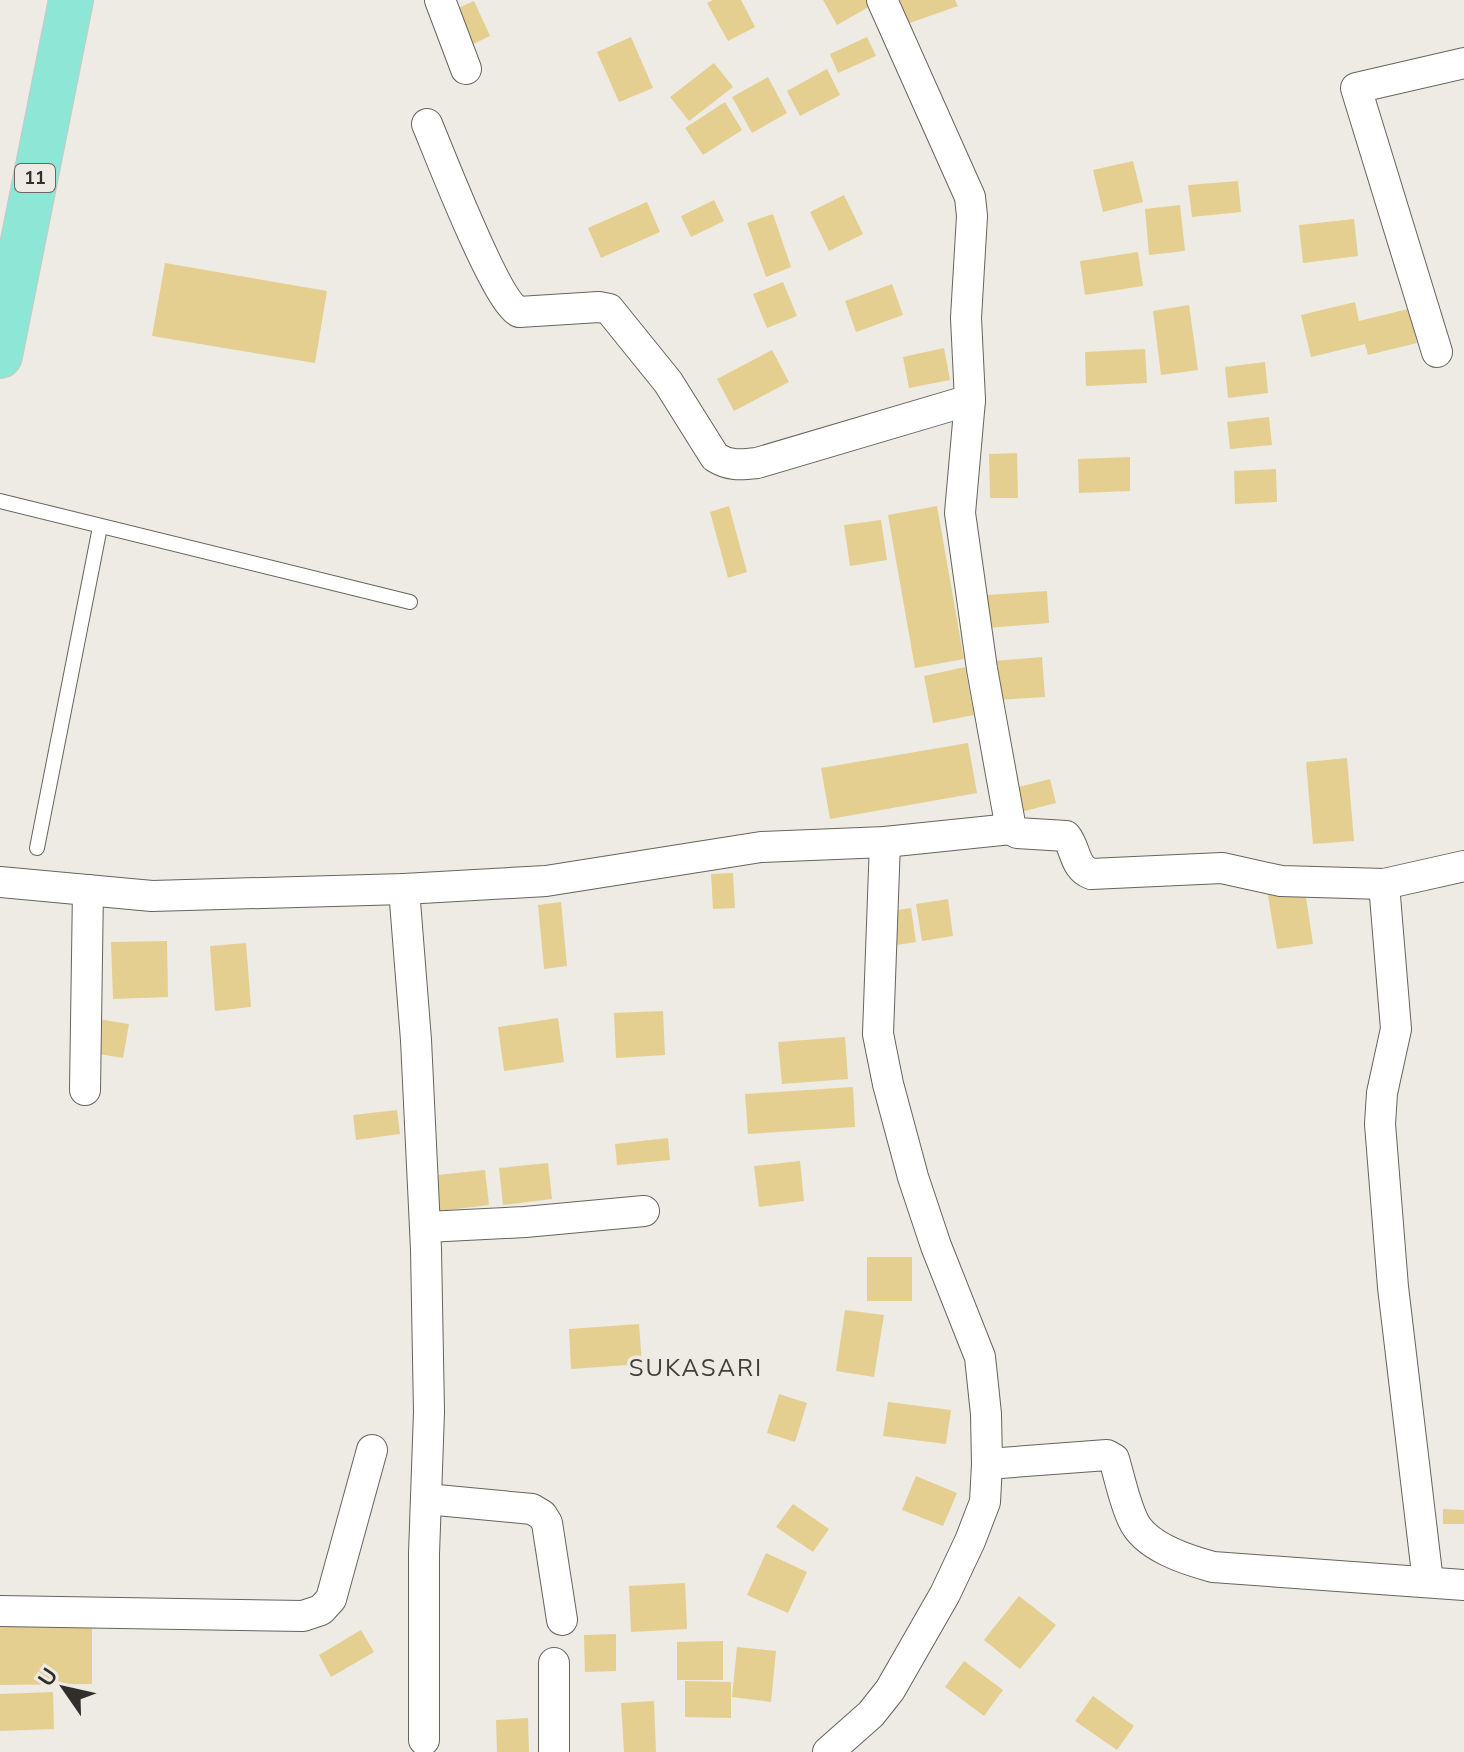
<svg xmlns="http://www.w3.org/2000/svg" width="1464" height="1752" viewBox="0 0 1464 1752" font-family="'Nunito Sans',sans-serif">
	<rect width="100%" height="100%" fill="#edebe3"/>
	<g fill="#e5cf90">
		<path d="M713 0H741L755 27 728 41 707 3Z"/>
		<path d="M823 0H870L872 5 837 25Z"/>
		<path d="M895 0H955L958 6 904 25Z"/>
		<path d="M474 1 490 36 465 48 449 12Z"/>
		<path d="M631 37 653 88 619 102 597 52Z"/>
		<path d="M867 37 876 56 838 73 830 54Z"/>
		<path d="M714 63 733 87 689 121 670 97Z"/>
		<path d="M827 69 840 95 800 116 787 91Z"/>
		<path d="M768 77 787 113 752 133 732 97Z"/>
		<path d="M725 102 742 130 703 155 685 128Z"/>
		<path d="M1133 161 1143 202 1103 212 1093 170Z"/>
		<path d="M1238 181 1241 212 1192 217 1188 185Z"/>
		<path d="M844 195 863 234 829 251 810 212Z"/>
		<path d="M714 200 724 221 691 237 681 216Z"/>
		<path d="M647 202 660 232 601 258 588 228Z"/>
		<path d="M1180 205 1185 251 1149 255 1145 209Z"/>
		<path d="M773 214 791 267 766 277 747 223Z"/>
		<path d="M1354 219 1358 256 1303 263 1299 225Z"/>
		<path d="M1138 252 1143 286 1085 295 1080 261Z"/>
		<path d="M165 263 327 291 315 363 152 336Z"/>
		<path d="M783 282 797 316 767 328 753 294Z"/>
		<path d="M892 284 903 315 856 332 845 301Z"/>
		<path d="M1355 302 1359 321 1408 309 1417 343 1368 355 1365 344 1311 357 1301 315Z"/>
		<path d="M1189 305 1198 370 1161 375 1153 311Z"/>
		<path d="M944 348 950 380 909 388 903 357Z"/>
		<path d="M1145 349 1147 383 1086 386 1085 352Z"/>
		<path d="M772 350 789 382 734 411 717 379Z"/>
		<path d="M1265 362 1268 393 1228 398 1225 367Z"/>
		<path d="M1269 417 1272 445 1230 449 1227 422Z"/>
		<path d="M1017 453 1018 498H990L989 454Z"/>
		<path d="M1130 457V491L1079 493 1078 459Z"/>
		<path d="M1276 469 1277 502 1235 504 1234 471Z"/>
		<path d="M729 506 747 572 728 578 710 512Z"/>
		<path d="M937 506 964 659 915 668 888 515Z"/>
		<path d="M881 520 887 560 850 566 844 525Z"/>
		<path d="M1047 591 1049 623 988 628 986 595Z"/>
		<path d="M1042 657 1045 697 997 700 994 661Z"/>
		<path d="M965 667 974 715 933 723 924 676Z"/>
		<path d="M968 743 977 793 830 819 821 768Z"/>
		<path d="M1347 758 1354 841 1313 844 1306 762Z"/>
		<path d="M1050 779 1056 803 1017 813 1011 789Z"/>
		<path d="M733 873 735 908 713 909 711 874Z"/>
		<path d="M1304 884 1313 944 1277 949 1267 890Z"/>
		<path d="M948 899 953 936 922 941 916 904Z"/>
		<path d="M561 902 567 966 544 969 538 905Z"/>
		<path d="M911 908 916 942 889 946 884 912Z"/>
		<path d="M167 941 168 997 113 999 111 942Z"/>
		<path d="M246 943 251 1007 215 1011 210 946Z"/>
		<path d="M663 1011 665 1055 616 1058 614 1013Z"/>
		<path d="M558 1018 564 1062 504 1071 498 1027Z"/>
		<path d="M98 1019 129 1024 123 1058 93 1053Z"/>
		<path d="M845 1037 848 1079 782 1084 778 1042Z"/>
		<path d="M853 1087 855 1127 748 1134 745 1094Z"/>
		<path d="M397 1110 400 1134 356 1140 353 1115Z"/>
		<path d="M668 1138 670 1160 617 1165 615 1144Z"/>
		<path d="M800 1161 804 1201 759 1207 754 1166Z"/>
		<path d="M548 1163 552 1199 503 1205 499 1168Z"/>
		<path d="M485 1170 489 1205 432 1212 428 1176Z"/>
		<rect x="867" y="1257" width="45" height="44"/>
		<path d="M845 1310 884 1315 874 1377 836 1371Z"/>
		<path d="M639 1324 642 1364 571 1369 569 1329Z"/>
		<path d="M779 1394 807 1403 795 1442 767 1433Z"/>
		<path d="M888 1402 951 1410 946 1444 883 1436Z"/>
		<path d="M916 1476 957 1493 943 1526 902 1510Z"/>
		<path d="M793 1504 829 1529 813 1552 776 1527Z"/>
		<path d="M1443 1509 1464 1510V1524H1443Z"/>
		<path d="M766 1553 807 1572 788 1613 747 1595Z"/>
		<path d="M685 1583 687 1629 631 1632 629 1586Z"/>
		<path d="M1019 1596 1056 1625 1020 1669 984 1640Z"/>
		<path d="M92 1622V1684L0 1685V1623Z"/>
		<path d="M361 1630 374 1652 331 1677 319 1655Z"/>
		<path d="M616 1634V1671L585 1672 584 1635Z"/>
		<path d="M723 1641V1680H677V1642Z"/>
		<path d="M737 1647 776 1651 771 1702 732 1697Z"/>
		<path d="M964 1661 1003 1690 984 1716 945 1687Z"/>
		<path d="M685 1681 731 1682V1718L685 1717Z"/>
		<path d="M53 1692 54 1729 0 1731V1694Z"/>
		<path d="M1093 1696 1134 1726 1117 1750 1075 1721Z"/>
		<path d="M654 1701 656 1752H624L621 1703Z"/>
		<path d="M528 1718 529 1752H497L496 1720Z"/>
	</g>
	<g fill="none" stroke-linecap="round" stroke-linejoin="round">
		<g stroke="#66645d" stroke-width="16">
			<g id="service">
				<path d="M0 501 410 602"/>
				<path d="M37 848 100 527"/>
			</g>
		</g>
		<g stroke="#66645d" stroke-width="32">
			<g id="minor">
				<path d="M440 0 466 69"/>
				<path d="M882 0 970 197 972 216 966 318 970 400 960 513 982 669 1011 829"/>
				<path d="M427 124C440 155 496 301 519 312L599 307 609 309 668 382 715 457C729 466 740 465 757 463L970 400"/>
				<path d="M1437 352 1356 88 1464 63"/>
				<path d="M0 882 152 896 404 889 546 881 761 847 885 842 1011 829 1017 833 1066 836C1076 848 1074 868 1091 874L1222 868 1281 881 1384 884 1464 866"/>
				<path d="M1384 884 1396 1029 1382 1093 1380 1124 1393 1287 1428 1582"/>
				<path d="M404 889 416 1040 426 1249 429 1412 424 1554V1740"/>
				<path d="M85 1090 88 890"/>
				<path d="M426 1227 525 1222 644 1211"/>
				<path d="M987 1464 1107 1455 1114 1459C1120 1479 1124 1501 1133 1520 1145 1547 1187 1560 1213 1567L1464 1585"/>
				<path d="M426 1499 532 1509 542 1515 547 1523 562 1620"/>
				<path d="M0 1611 303 1616 321 1610 331 1599 372 1450"/>
				<path d="M554 1663V1752"/>
				<path d="M828 1752 871 1714 890 1690 945 1594 970 1541 985 1502 987 1464 986 1414 980 1357 936 1246 913 1177 888 1084 878 1034 885 842"/>
			</g>
		</g>
		<g stroke="#c9c9c8" stroke-width="46">
			<path id="trunk" d="M0 356 71 0"/>
		</g>
		<use href="#service" stroke="#fff" stroke-width="14"/>
		<use href="#minor" stroke="#fff" stroke-width="30"/>
		<use href="#trunk" stroke="#8ee6d6" stroke-width="44"/>
	</g>
	<g text-anchor="middle" stroke-width="7" stroke-linejoin="round" paint-order="stroke">
		<rect fill="#edebe3" stroke="#696763" stroke-width="2" x="15" y="164" width="40" height="28" rx="6"/>
		<g font-size="18" font-weight="bold" fill="#302f2c">
			<text x="35" y="184">11</text>
		</g>
		<g font-size="24" letter-spacing="2" fill="#413f38" stroke="#edebe3">
			<text x="696" y="1376">SUKASARI</text>
		</g>
	</g>
	<g transform="translate(64 1688) rotate(304)" stroke="#edebe3" stroke-width="6" paint-order="stroke">
	<path d="M0-6L14 30L0 20L-14 30Z" fill="#302f2c"/>
	<text y="-12" font-size="22" font-weight="bold" text-anchor="middle" fill="#302f2c">U</text>
	</g>
</svg>
